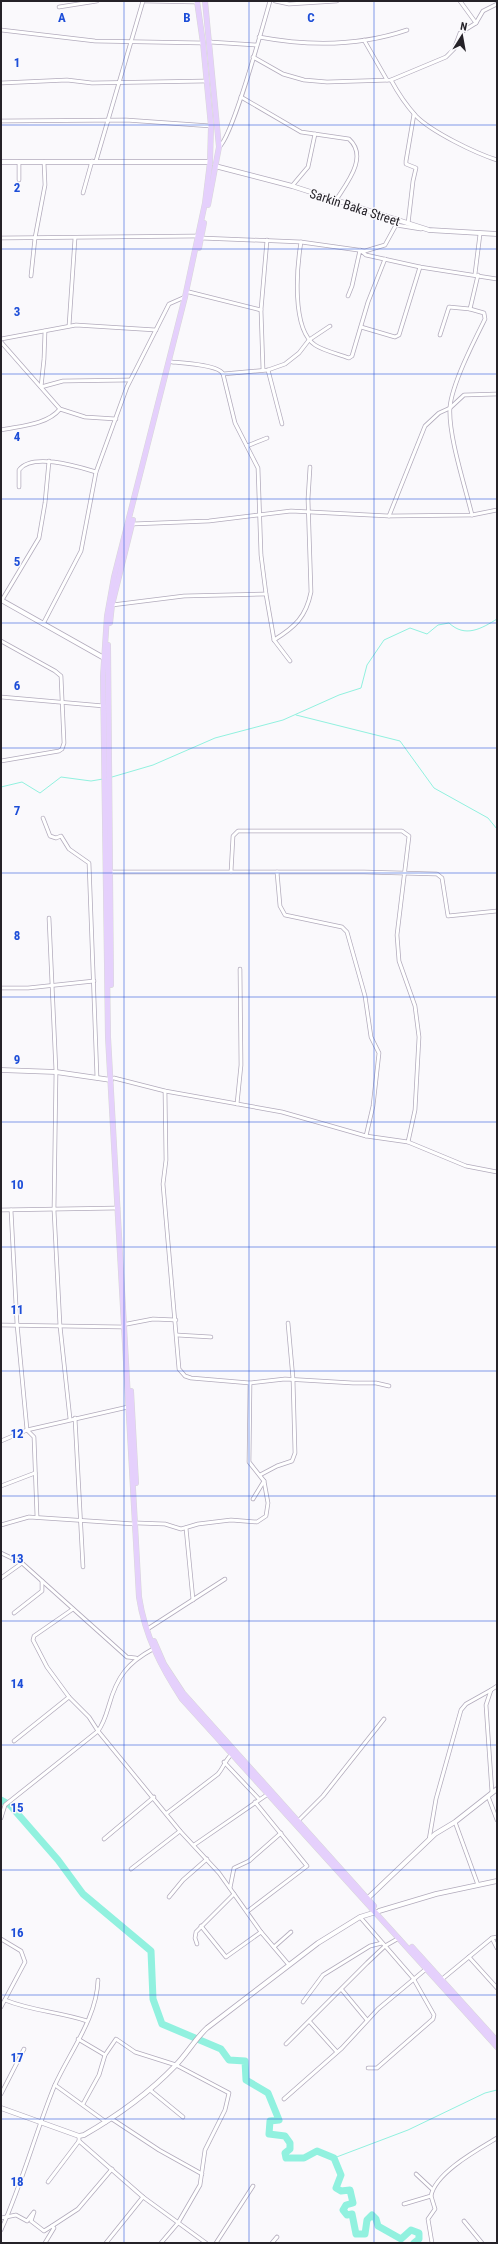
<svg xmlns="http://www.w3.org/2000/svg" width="498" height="2244" viewBox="0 0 498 2244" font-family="'Roboto Condensed',sans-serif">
	<rect width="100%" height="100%" fill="#faf9fc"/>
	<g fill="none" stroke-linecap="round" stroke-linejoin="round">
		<g stroke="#91f1df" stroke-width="1">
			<path d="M296 715 400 741 434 788 488 818 497 829"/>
			<path d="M112 777 153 765 215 738 283 720 339 695 361 688 367 665 384 640 410 628 427 634 438 625 449 623C465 638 481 629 497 619"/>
			<path d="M1 787 22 782 40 793 61 777 91 781 103 779"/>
			<path d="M334 2158 408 2130 485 2093 497 2090"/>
		</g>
		<path stroke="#91f1df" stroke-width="7" d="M1 1800 10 1805 58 1860 83 1894 151 1951 153 1999 162 2024 221 2049 229 2060 245 2061 246 2080 268 2093 279 2120 270 2121 269 2134 285 2136 290 2143V2149L285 2153 286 2158H304L317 2151 334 2158 341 2175 336 2188 341 2191 350 2190 353 2203 346 2205 343 2210 347 2215 352 2214 356 2234H365L367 2220 372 2215 376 2219 378 2226 401 2239 411 2230 419 2233V2239L414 2243"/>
		<g stroke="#b2abbc" stroke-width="4.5">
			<g id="minor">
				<path d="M145 1 197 2"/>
				<path d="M275 1 289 4 337 1"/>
				<path d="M460 1 476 23"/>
				<path d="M59 7 97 1"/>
				<path d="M1 30 95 41 203 43"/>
				<path d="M259 37C307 46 360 46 407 30"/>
				<path d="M364 40 387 80"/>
				<path d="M210 42 256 45"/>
				<path d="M253 57 283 74 304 80 327 82 391 80 446 57 454 49 460 33 476 23 483 11 497 4"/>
				<path d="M391 80C398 93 406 105 416 116 432 132 475 153 497 160"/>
				<path d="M1 83 67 80 92 83 206 81"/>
				<path d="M241 97 301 132 349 139C369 157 346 184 336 200"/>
				<path d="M1 121 126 120 211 126"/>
				<path d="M219 147C233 136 263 25 270 1"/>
				<path d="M96 161 143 1"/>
				<path d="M19 180V162"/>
				<path d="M292 186 308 167 315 134"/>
				<path d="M83 193 92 161"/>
				<path d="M408 224 413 181 416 168 406 164V161L414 114"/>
				<path d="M1 238 198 236"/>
				<path d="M201 238 301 242 365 251 385 245 396 225 421 229"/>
				<path d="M301 242C297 266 291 329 315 345 324 351 339 354 349 358L352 356 368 302 385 259"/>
				<path d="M475 274 480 234"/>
				<path d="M31 276 35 238 45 185 44 162"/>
				<path d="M189 292 261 310"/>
				<path d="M348 296 352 286 360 250 366 255 420 267 497 279"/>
				<path d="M470 309 478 275"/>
				<path d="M69 326 75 238"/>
				<path d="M361 327 395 337 399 335 420 267"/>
				<path d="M45 331 44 359 41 387 63 381 130 380"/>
				<path d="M440 335 449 307 470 309 484 313 485 319C474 341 452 384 450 407 448 435 465 486 472 515"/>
				<path d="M1 339 76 325 156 330"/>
				<path d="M1 342 60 409 85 417 116 419"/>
				<path d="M172 362C183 363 219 365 223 374L268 370 285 364 299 353 309 340 330 326"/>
				<path d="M263 370 261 310 267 240"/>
				<path d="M268 370 282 424"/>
				<path d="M223 374 235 423 258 468 261 555 266 594 274 640 290 661"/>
				<path d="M1 430C20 426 47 425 60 409"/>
				<path d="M247 446 267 438"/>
				<path d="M19 487V470C32 452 79 467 96 472"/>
				<path d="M389 516 425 426 439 413 450 408 464 395 497 394"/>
				<path d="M132 524 209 521 291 511 389 516 472 515 497 510"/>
				<path d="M2 600 39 538 45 503 49 461"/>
				<path d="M112 605 184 596 266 594"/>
				<path d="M43 624 81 551 96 472 127 387 169 304 185 297"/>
				<path d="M274 640C295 627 306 617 311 592L308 499 310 467"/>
				<path d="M1 641 55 671 61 676 64 743 62 749 59 751 1 761"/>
				<path d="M1 697 104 706"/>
				<path d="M43 818 50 836 56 838 61 836 69 849 89 863 97 1078"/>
				<path d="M110 872H364L437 874 442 878 448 916 497 911"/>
				<path d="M231 872 233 836 238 831H402L409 836 397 935 399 961 415 1006 419 1037 415 1110 408 1142"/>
				<path d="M277 872 280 906 285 915 342 927 347 932 365 996 371 1037 379 1053 373 1106 366 1136"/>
				<path d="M49 918 56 1072 54 1210 60 1326 70 1419"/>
				<path d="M1 988H28L94 981"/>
				<path d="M114 1078 165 1091 282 1112 366 1136 408 1142 466 1166 497 1172"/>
				<path d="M165 1091 166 1160 163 1184 179 1369 185 1376 191 1378 250 1383 285 1379 353 1383H376L389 1386"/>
				<path d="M237 1104 241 1065 240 969"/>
				<path d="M1 1210 118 1208"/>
				<path d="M11 1210 17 1324 27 1430 34 1437 37 1517"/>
				<path d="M127 1324 153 1319 176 1320"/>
				<path d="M1 1325 124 1327"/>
				<path d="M177 1335 211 1337"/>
				<path d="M75 1418 83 1567"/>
				<path d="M1 1441 27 1430 128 1407"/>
				<path d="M260 1475 277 1466 292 1461 295 1453 293 1379 288 1323"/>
				<path d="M1 1486 35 1473"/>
				<path d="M253 1499 264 1481"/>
				<path d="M138 1523 165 1524 181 1529 198 1524 231 1520 257 1522 266 1516 268 1503 264 1481 249 1462 250 1383"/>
				<path d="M1 1525 29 1517 135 1524"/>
				<path d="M186 1528 193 1600"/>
				<path d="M1 1553 22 1563 127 1657 136 1658"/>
				<path d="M1 1578 22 1563"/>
				<path d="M73 1609 34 1636 33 1640 47 1667 69 1697 89 1717 98 1731 180 1831 219 1873 261 1932 289 1965"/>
				<path d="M14 1613 42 1591V1581"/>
				<path d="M149 1628 225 1579"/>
				<path d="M14 1741 69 1697"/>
				<path d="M224 1762 259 1799"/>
				<path d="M492 1793 486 1705 491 1690 497 1686"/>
				<path d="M488 1796 497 1820"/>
				<path d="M167 1813 218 1774C224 1767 225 1760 232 1754"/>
				<path d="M1 1818 5 1805 98 1731C104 1723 106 1715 109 1705 117 1677 127 1663 153 1649"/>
				<path d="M298 1821 323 1796 384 1719"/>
				<path d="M455 1822 478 1885"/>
				<path d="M104 1839 154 1797"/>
				<path d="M429 1840 436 1799 461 1710 466 1704 491 1690"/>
				<path d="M194 1845 268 1794"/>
				<path d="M131 1869 180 1831"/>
				<path d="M230 1888 234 1868 249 1861 281 1833"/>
				<path d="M169 1897 183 1880 207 1859"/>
				<path d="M248 1911 307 1866 255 1802"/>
				<path d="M360 1917 413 1978 434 2015 433 2019 377 2068H368"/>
				<path d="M201 1926 226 1957 261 1932"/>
				<path d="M492 1938 497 1948"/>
				<path d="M1 1939 21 1951 25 1962 1 2007"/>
				<path d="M197 1944 195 1938 196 1932 234 1894"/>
				<path d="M274 1947 291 1932"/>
				<path d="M469 1957 497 1988"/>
				<path d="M441 1980 492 1938 497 1937"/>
				<path d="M342 1990 367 2020"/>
				<path d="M5 2000C32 2011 60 2012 87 2021"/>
				<path d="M303 2002 323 1975 370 1946 382 1943"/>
				<path d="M310 2022 337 2052"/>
				<path d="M78 2039 105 2055"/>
				<path d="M286 2044 367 1963 385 1946 399 1938"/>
				<path d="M55 2085 106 2122"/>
				<path d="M150 2090 183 2117"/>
				<path d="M1 2094 24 2049"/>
				<path d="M284 2099 342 2048 378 2009 426 1969"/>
				<path d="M83 2104 99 2075 105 2055 116 2039 135 2052 176 2065 229 2093 225 2110 205 2150 200 2185 178 2223 161 2243"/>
				<path d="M112 2119 159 2150 202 2174"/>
				<path d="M79 2136V2141L143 2197 206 2243"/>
				<path d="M416 2174 432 2189"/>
				<path d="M48 2182 79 2141"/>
				<path d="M431 2196 435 2209 428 2219 432 2243"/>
				<path d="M404 2204 431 2196C435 2173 477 2150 497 2138"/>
				<path d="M1 2218 16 2215 27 2221 34 2212 31 2221 44 2231 52 2226"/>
				<path d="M464 2221 482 2243"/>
				<path d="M1 2230C22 2184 35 2134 54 2087 69 2053 97 2018 98 1980"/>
				<path d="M45 2243 54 2228 52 2226 78 2209 112 2169"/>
				<path d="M106 2243 143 2197"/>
				<path d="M216 2243 253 2186"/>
				<path d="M272 2243 277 2237"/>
			</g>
		</g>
		<g stroke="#b2abbc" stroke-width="5.5">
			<g id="tertiary">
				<path d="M1 162H210"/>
				<path d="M215 166 292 186 429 230 497 234"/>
				<path d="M1 600 104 658"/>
				<path d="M1 1070 56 1072 111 1080"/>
				<path d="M368 1898 435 1834 455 1822 497 1789"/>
				<path d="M379 1911 436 1894 497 1881"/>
				<path d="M1 2108 79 2136 84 2135C117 2116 148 2094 175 2066 187 2054 195 2039 207 2028L318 1943 360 1917 376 1912"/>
			</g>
		</g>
		<g stroke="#d8d7d8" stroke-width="6">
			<g id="primary">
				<path d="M197 1 203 43 211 126 210 162 205 203 185 297 114 577 107 616 103 676 108 1037 139 1597C145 1636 161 1667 182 1699L497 2047"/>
				<path d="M205 1 219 147 208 205"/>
				<path d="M199 248 204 223"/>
				<path d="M110 623 112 605 133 520"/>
				<path d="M108 645 111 985"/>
				<path d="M131 1391 136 1483"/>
				<path d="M154 1641 164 1664 183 1693 374 1906"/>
				<path d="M412 1947 497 2041"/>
			</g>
		</g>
		<use href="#minor" stroke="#fff" stroke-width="3"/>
		<use href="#tertiary" stroke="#fff" stroke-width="4"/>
		<use href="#primary" stroke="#e5d0fc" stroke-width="5"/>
	</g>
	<path fill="none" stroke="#1d4ed8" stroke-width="1" stroke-opacity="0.55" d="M124 1V2243M249 1V2243M374 1V2243M1 125H497M1 249H497M1 374H497M1 499H497M1 623H497M1 748H497M1 873H497M1 997H497M1 1122H497M1 1247H497M1 1371H497M1 1496H497M1 1621H497M1 1745H497M1 1870H497M1 1995H497M1 2119H497"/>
	<g text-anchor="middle" stroke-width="3" stroke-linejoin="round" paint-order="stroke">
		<g font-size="13" fill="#252228" stroke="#faf9fc">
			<text transform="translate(355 207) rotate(18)" y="5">Sarkin Baka Street</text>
		</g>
	</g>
	<g font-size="13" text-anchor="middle" font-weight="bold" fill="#1d4ed8" stroke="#faf9fc" stroke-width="3" stroke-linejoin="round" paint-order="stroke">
		<text x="62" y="22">A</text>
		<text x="187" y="22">B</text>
		<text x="311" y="22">C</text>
		<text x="17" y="67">1</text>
		<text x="17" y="192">2</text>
		<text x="17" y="316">3</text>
		<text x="17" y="441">4</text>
		<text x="17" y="566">5</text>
		<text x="17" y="690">6</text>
		<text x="17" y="815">7</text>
		<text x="17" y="940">8</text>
		<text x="17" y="1064">9</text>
		<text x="17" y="1189">10</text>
		<text x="17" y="1314">11</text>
		<text x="17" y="1438">12</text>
		<text x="17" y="1563">13</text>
		<text x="17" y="1688">14</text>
		<text x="17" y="1812">15</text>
		<text x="17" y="1937">16</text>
		<text x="17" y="2062">17</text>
		<text x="17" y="2186">18</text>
	</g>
	<rect width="498" height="2244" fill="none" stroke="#252228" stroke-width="4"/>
	<g transform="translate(462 36) rotate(11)" stroke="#faf9fc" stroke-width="3" paint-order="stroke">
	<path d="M0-3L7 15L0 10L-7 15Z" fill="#252228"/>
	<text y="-6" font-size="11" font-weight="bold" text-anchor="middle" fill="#252228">N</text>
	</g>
</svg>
